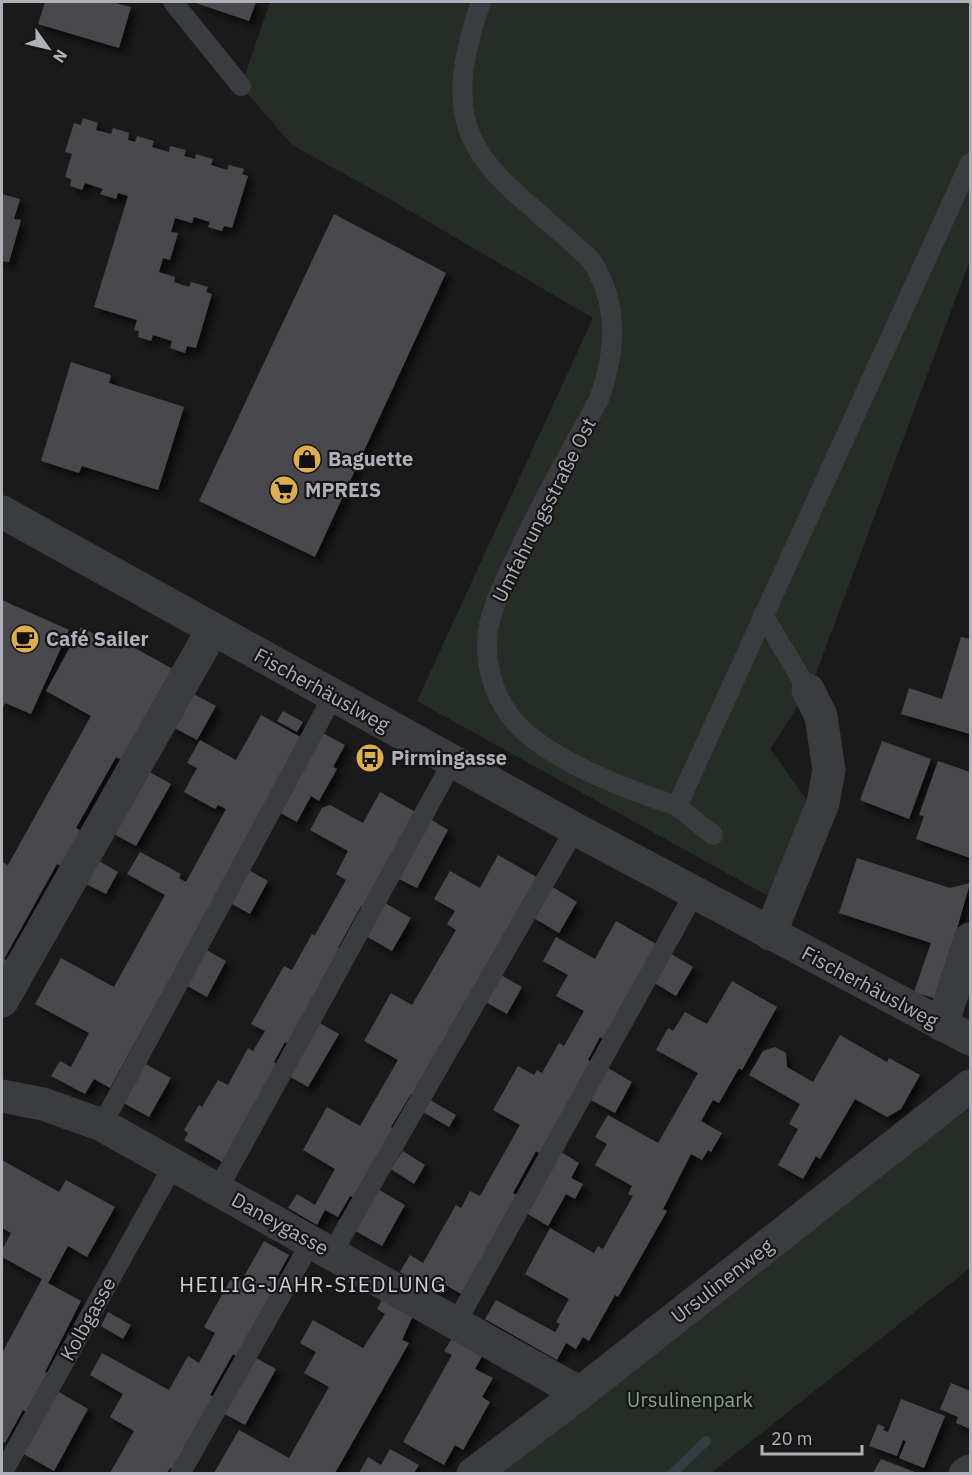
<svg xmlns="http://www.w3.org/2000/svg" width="972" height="1475" viewBox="0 0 972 1475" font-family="'IBM Plex Sans',sans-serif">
	<defs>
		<filter id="shadow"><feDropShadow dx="5.5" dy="5.5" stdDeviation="3" flood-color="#0009"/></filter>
	</defs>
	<rect width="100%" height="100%" fill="#1a1a1b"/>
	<g fill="#262d27">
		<path d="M270 2H970V260L812 684 770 749 809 803 770 897 417 701 593 318 386 197 292 145 241 86Z"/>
		<path d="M970 1108V1268L711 1473 473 1474Z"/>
	</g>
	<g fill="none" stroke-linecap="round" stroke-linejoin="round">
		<path stroke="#353c43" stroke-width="10" d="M672 1474 706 1441"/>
	</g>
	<g fill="#494a4d" filter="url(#shadow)">
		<path d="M45 2H111L131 7 119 48 38 24Z"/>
		<path d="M193 2H256L249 21Z"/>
		<path d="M83 118 98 123 96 130 111 134 113 128 129 133 128 140 135 142 137 136 154 141 152 147 169 152 170 146 186 150 184 156 195 159 196 154 213 159 211 165 227 170 229 165 244 169 242 174 248 176 232 228 224 226 222 231 208 227 210 222 194 217 192 223 175 218 171 232 178 233 170 260 163 258 159 272 175 277 174 282 189 287 191 282 208 287 206 292 212 294 196 348 187 346 185 353 170 348 172 341 153 335 151 341 138 337 139 331 134 330 137 320 94 307 128 196 118 193 116 199 100 194 103 189 85 183 82 190 70 186 71 179 65 177 72 154 65 152 74 123 81 125Z"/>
		<path d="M2 194 20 199 14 219 21 220 9 262 2 261Z"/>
		<path d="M334 214 446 273 315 557 199 501Z"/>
		<path d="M71 362 111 375 109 383 184 407 158 490 82 466 79 473 41 461Z"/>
		<path d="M2 600 69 630 31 714 5 703 2 711Z"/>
		<path d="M81 627 122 649 126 643 178 672 127 763 116 757 76 828 85 833 65 868 57 864 4 959 13 964 2 986V862L8 865 91 716 46 691Z"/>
		<path d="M961 637 970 639V734L901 714 909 688 942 699Z"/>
		<path d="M190 692 216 706 197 740 171 726Z"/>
		<path d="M283 711 303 722 297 732 277 721Z"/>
		<path d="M261 715 302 738 110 1088 94 1079 85 1094 51 1076 60 1061 71 1067 89 1033 35 1004 61 958 114 987 165 895 127 874 140 852 181 874 179 878 186 882 226 809 218 805 215 809 184 792 197 768 187 763 200 740 236 760Z"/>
		<path d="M319 731 345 745 333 767 337 769 319 801 311 796 297 822 275 810Z"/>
		<path d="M882 741 931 759 909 819 860 800Z"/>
		<path d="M938 761 970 772V858L916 839 924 816 919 815Z"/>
		<path d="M146 770 171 784 136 846 112 833Z"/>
		<path d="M380 792 419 814 366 909 361 906 338 948 344 951 291 1046 285 1042 274 1062 281 1066 226 1164 184 1140 188 1133 184 1130 199 1105 202 1107 218 1080 228 1085 248 1048 253 1051 265 1031 251 1024 284 966 292 970 312 934 315 935 346 880 336 874 348 851 310 830 322 808 330 805 363 823Z"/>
		<path d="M430 819 448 830 417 888 397 878Z"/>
		<path d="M498 855 540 879 415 1097 411 1094 391 1127 396 1130 356 1199 350 1196 338 1217 325 1210 317 1225 288 1208 297 1194 315 1205 335 1169 303 1150 327 1107 360 1126 398 1060 364 1041 391 993 412 1005 456 930 447 924 455 911 434 899 450 871 480 888Z"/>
		<path d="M857 858 950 888 970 883 937 999 914 992 931 943 839 913Z"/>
		<path d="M99 861 118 872 106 894 86 884Z"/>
		<path d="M245 868 268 881 250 914 227 901Z"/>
		<path d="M551 886 577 902 559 933 532 917Z"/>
		<path d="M385 903 411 918 392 951 366 936Z"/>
		<path d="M616 921 658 945 605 1040 600 1037 588 1060 594 1063 542 1155 536 1151 513 1193 518 1196 465 1296 442 1283 437 1293 400 1272 410 1255 423 1263 456 1205 461 1208 470 1191 480 1196 520 1125 493 1110 518 1066 534 1075 537 1070 542 1073 559 1043 564 1046 584 1011 556 996 568 975 543 961 556 937 595 959Z"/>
		<path d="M203 948 226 961 207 997 184 984Z"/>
		<path d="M668 952 693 967 676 996 651 981Z"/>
		<path d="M499 974 522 987 507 1014 484 1001Z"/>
		<path d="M732 981 777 1007 742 1070 739 1068 719 1103 713 1100 701 1121 722 1133 711 1152 708 1150 702 1160 691 1154 663 1209 667 1211 618 1297 615 1295 589 1341 583 1337 576 1349 566 1343 557 1360 485 1319 496 1300 555 1332 560 1324 556 1322 569 1299 525 1274 550 1228 594 1253 598 1246 603 1249 633 1196 628 1194 632 1186 595 1165 607 1144 595 1137 608 1115 658 1143 698 1073 656 1050 668 1028 673 1031 685 1012 707 1024Z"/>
		<path d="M318 1022 339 1034 308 1087 287 1075Z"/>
		<path d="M840 1035 887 1062 889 1058 920 1075 901 1109 887 1117 855 1099 820 1159 816 1156 803 1179 778 1165 798 1129 789 1124 800 1104 749 1075 763 1051 775 1047 786 1053 787 1067 813 1082Z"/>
		<path d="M140 1061 171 1078 149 1117 120 1101Z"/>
		<path d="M606 1067 632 1082 615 1113 589 1099Z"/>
		<path d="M430 1100 456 1115 449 1127 423 1112Z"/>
		<path d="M403 1151 425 1165 414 1184 391 1169Z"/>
		<path d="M561 1152 579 1163 571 1178 583 1184 575 1199 566 1194 548 1226 526 1213Z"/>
		<path d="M2 1160 59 1192 66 1180 115 1207 87 1257 68 1246 48 1283 81 1301 45 1372 54 1376 32 1415 23 1410 5 1443 2 1441V1353L42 1279 2 1257V1250L11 1233 2 1228Z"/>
		<path d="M376 1188 405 1205 382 1246 352 1229Z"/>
		<path d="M264 1241 289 1255 276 1279 280 1282 238 1357 233 1354 210 1395 215 1398 175 1470 170 1468 167 1473H110L134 1431 110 1417 123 1394 90 1375 102 1353 169 1390 188 1356 199 1363 215 1333 204 1327 233 1275 242 1280Z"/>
		<path d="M385 1294 415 1311 402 1340 409 1343 335 1473H214L239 1430 289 1458 329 1387 304 1373 316 1352 300 1343 313 1320 363 1348 385 1314 377 1309Z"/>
		<path d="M108 1312 131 1325 123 1339 101 1326Z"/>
		<path d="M455 1334 485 1351 475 1369 493 1378 482 1397 490 1402 463 1450 455 1445 444 1465 403 1442 452 1355 444 1351Z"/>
		<path d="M254 1357 276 1369 245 1425 223 1413Z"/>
		<path d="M951 1383 970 1391V1429L956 1423 958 1417 940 1409Z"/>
		<path d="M57 1391 88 1409 54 1471 22 1453Z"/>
		<path d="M901 1399 945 1416 924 1468 899 1458 906 1441 903 1440 897 1456 869 1446 878 1424 885 1427 883 1430 888 1432Z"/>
		<path d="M390 1449 419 1465 414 1473H359L368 1457 381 1465Z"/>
		<path d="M881 1459 917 1473H873Z"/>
	</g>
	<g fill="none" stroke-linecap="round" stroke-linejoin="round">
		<g stroke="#3b3c40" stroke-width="20">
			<path d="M173 2 241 86"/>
			<path d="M481 2C429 151 492 167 590 259 620 303 616 351 599 399 572 450 542 500 518 553 507 576 495 599 489 625 483 655 491 691 510 716 543 759 626 789 677 806L970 163"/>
			<path d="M763 615 808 690"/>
			<path d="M677 806 713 835"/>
			<path d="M102 1125 333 696"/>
			<path d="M218 1189 453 761"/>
			<path d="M332 1253 575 829"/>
			<path d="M456 1323 694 894"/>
			<path d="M2 1474 174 1164"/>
			<path d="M180 1474 311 1242"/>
		</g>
		<g stroke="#3b3c40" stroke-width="33">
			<path d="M770 934 823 803 829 770 821 716 808 690"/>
			<path d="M2 1001 213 629"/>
			<path d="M942 1025 970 939"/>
			<path d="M2 1096 43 1104 102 1125 580 1393"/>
			<path d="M473 1474 580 1393 970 1086"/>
			<path d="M965 1474 970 1471"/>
		</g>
		<path stroke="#3b3c40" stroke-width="33" d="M2 512 575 829 970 1039"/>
	</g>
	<defs>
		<g id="shop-disc" transform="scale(1.5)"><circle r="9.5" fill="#dcad51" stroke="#151516"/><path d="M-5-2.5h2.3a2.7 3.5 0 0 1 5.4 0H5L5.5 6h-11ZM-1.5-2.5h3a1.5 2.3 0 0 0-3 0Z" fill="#111"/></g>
		<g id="supermarket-disc" transform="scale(1.5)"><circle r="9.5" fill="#dcad51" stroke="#151516"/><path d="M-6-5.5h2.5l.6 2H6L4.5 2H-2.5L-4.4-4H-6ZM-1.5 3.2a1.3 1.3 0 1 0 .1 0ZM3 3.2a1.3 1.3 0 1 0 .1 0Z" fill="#111"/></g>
		<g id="cafe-disc" transform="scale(1.5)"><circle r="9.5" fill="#dcad51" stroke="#151516"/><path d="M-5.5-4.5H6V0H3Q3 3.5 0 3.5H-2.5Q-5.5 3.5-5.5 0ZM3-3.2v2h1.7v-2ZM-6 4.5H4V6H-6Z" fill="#111"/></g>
		<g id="bus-disc" transform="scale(1.5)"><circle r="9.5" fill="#dcad51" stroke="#151516"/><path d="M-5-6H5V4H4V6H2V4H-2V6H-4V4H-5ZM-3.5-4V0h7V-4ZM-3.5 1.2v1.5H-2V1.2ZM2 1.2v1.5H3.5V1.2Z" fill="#111"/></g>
	</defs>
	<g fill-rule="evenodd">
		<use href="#shop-disc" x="307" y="459"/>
		<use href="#supermarket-disc" x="284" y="490"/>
		<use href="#cafe-disc" x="25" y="639"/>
		<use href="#bus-disc" x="370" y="758"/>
	</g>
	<g text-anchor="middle" stroke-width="4.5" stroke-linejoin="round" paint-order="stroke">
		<g font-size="20" font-weight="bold" fill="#aeb1b9" stroke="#151516" text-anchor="start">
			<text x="328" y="466">Baguette</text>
			<text x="305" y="497">MPREIS</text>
			<text x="46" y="646">Café Sailer</text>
			<text x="391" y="765">Pirmingasse</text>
		</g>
		<g font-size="20" fill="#aeb1b9" stroke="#151516">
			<text transform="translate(544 510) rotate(-63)" y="7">Umfahrungsstraße Ost</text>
			<text transform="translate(322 690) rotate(29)" y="7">Fischerhäuslweg</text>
			<text transform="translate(870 987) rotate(28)" y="7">Fischerhäuslweg</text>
			<text transform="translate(280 1224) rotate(29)" y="7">Daneygasse</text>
			<text transform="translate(722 1281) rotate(-38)" y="7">Ursulinenweg</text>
			<text transform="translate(88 1319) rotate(-61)" y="7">Kolbgasse</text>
		</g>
		<g font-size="20" fill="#87a289" stroke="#151516">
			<text x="690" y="1407">Ursulinenpark</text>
		</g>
		<g font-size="21" letter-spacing="1.5" fill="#ced0d6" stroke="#151516">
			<text x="313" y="1292">HEILIG-JAHR-SIEDLUNG</text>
		</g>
	</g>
	<rect width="972" height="1475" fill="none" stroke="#aeb1b9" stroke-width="6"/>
	<g transform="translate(48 48) rotate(124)" stroke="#151516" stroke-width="4.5" paint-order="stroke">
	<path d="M0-4.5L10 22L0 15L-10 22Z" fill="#aeb1b9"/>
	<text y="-9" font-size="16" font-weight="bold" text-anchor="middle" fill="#aeb1b9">N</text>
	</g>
	<path d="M762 1445v9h100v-9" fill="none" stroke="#aeb1b9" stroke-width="3"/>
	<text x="771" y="1445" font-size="18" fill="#aeb1b9" stroke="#151516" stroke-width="4.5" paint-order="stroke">20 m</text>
</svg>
